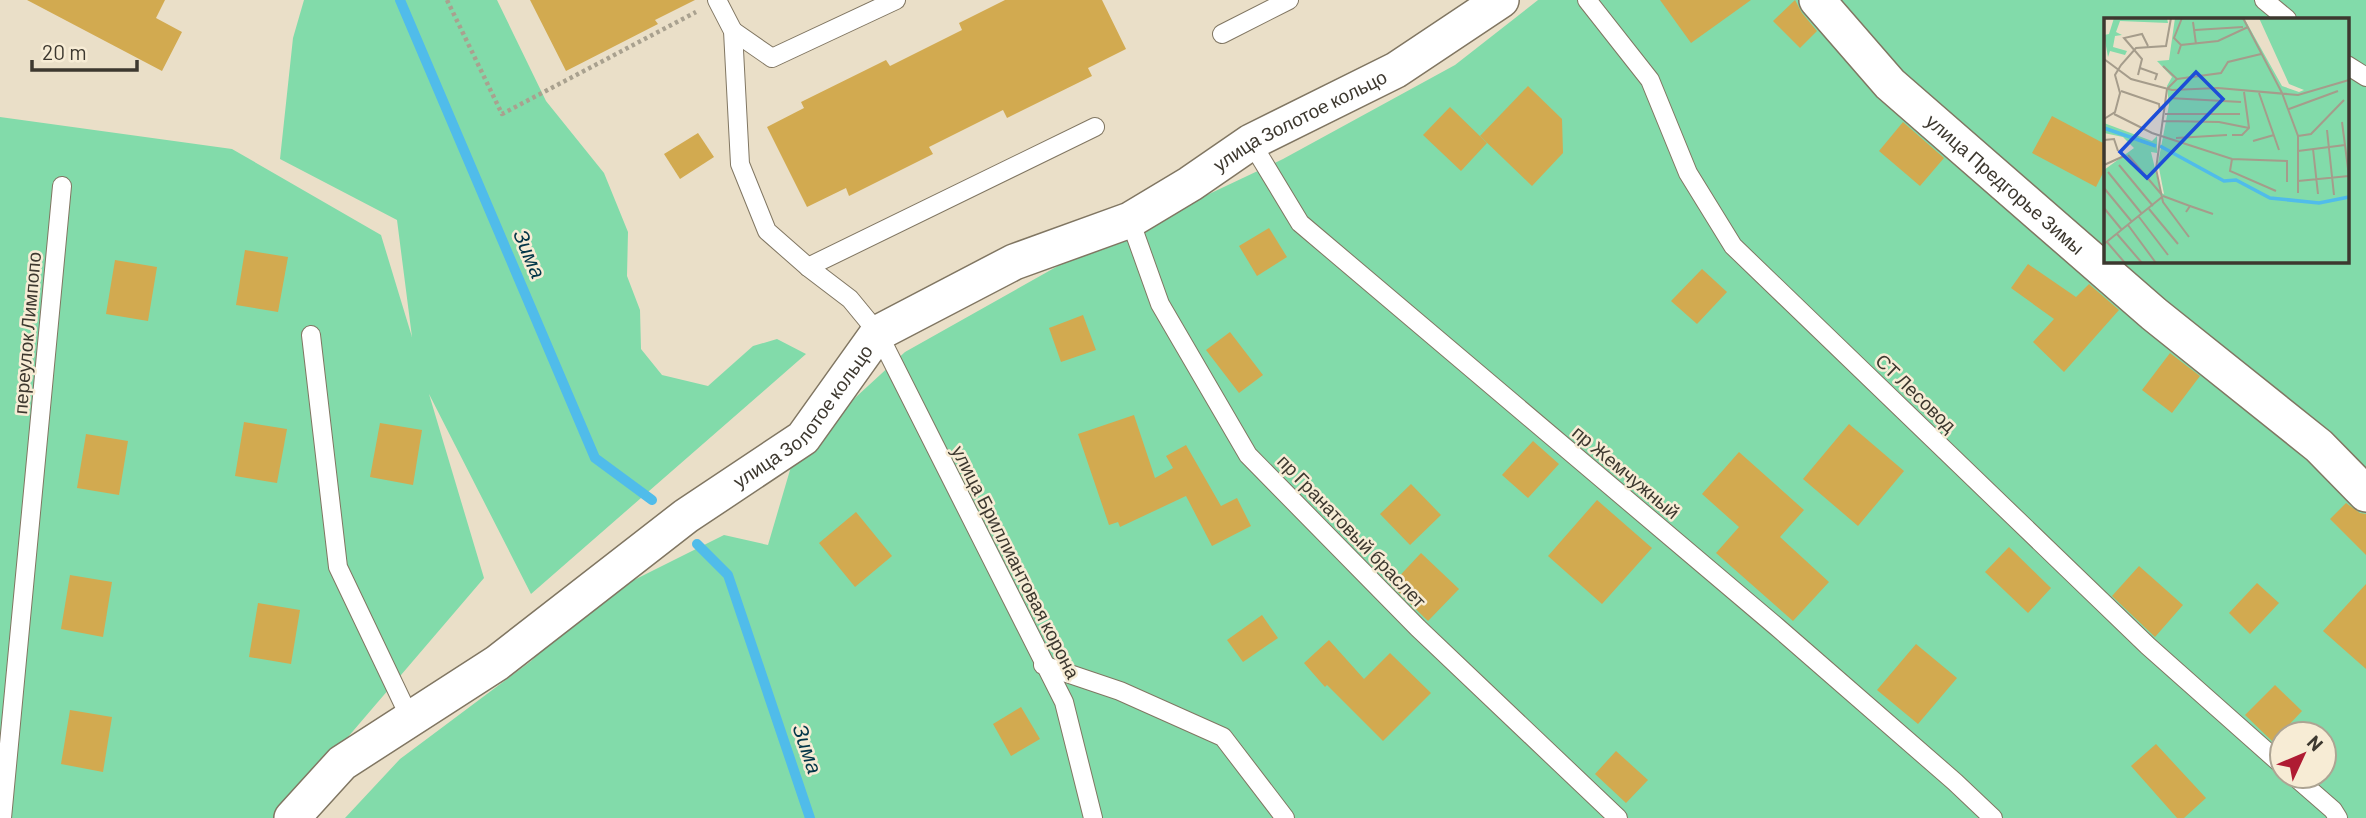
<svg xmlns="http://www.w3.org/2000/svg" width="2366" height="818" viewBox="0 0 2366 818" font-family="Barlow,sans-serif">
	<rect width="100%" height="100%" fill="#eadfc8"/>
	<g fill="#82dbaa" fill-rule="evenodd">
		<path d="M304 0H497L546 101 604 173 628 232 627 276 640 310 641 349 662 375 708 386 753 346 777 339 806 354 531 594 429 394 484 578 324 765 282 818H0V117L232 149 381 235 412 337 397 220 280 159 293 38Z"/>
		<path d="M1538 0H2366V818H345L400 759 531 661 590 602 724 535 768 545 795 453 905 352 1065 262 1283 159 1455 65ZM2105 19H2347V261H2105ZM2282 734H2324V776H2282Z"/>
	</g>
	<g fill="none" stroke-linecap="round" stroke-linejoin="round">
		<g stroke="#50bcea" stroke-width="10">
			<path d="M400 0 595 458 652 500"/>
			<path d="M697 544 728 575 810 818"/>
		</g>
	</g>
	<g fill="#d2aa50">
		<path d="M27 0H165L156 18 182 32 162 71Z"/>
		<path d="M530 0H695L655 20 658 24 566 71Z"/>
		<path d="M1005 0H1102L1126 49 1088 68 1092 76 1007 118 1003 110 929 147 933 154 849 196 846 188 807 207 767 127 804 108 801 102 886 60 890 66 962 30 959 23Z"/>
		<path d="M1660 0H1751L1691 43Z"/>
		<path d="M1795 0 1802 13 1817 31 1800 48 1773 21Z"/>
		<path d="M1528 86 1562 119 1563 153 1532 186 1480 136Z"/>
		<path d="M1450 107 1487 143 1461 171 1423 135Z"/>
		<path d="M2052 116 2105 144V169L2096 187 2032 153Z"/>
		<path d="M1903 122 1944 158 1920 186 1879 151Z"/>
		<path d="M698 133 714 157 680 179 664 154Z"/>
		<path d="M1269 228 1287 257 1257 276 1239 246Z"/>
		<path d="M245 250 288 257 278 312 236 305Z"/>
		<path d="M115 260 157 267 148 321 106 314Z"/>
		<path d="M2028 264 2076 297 2089 284 2119 310 2064 372 2033 342 2054 319 2011 288Z"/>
		<path d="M1702 269 1727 292 1697 324 1671 301Z"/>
		<path d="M1083 315 1096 350 1061 362 1049 328Z"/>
		<path d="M1230 332 1263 375 1239 393 1206 350Z"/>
		<path d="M2170 353 2200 376 2172 413 2142 390Z"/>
		<path d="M1134 415 1155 478 1173 468 1166 456 1186 445 1221 506 1237 498 1251 526 1212 546 1186 496 1120 527 1118 522 1109 525 1078 434Z"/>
		<path d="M244 422 287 429 277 483 235 476Z"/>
		<path d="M380 423 422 430 413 485 370 477Z"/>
		<path d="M1849 424 1904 471 1858 526 1803 479Z"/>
		<path d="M86 434 128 441 119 495 77 488Z"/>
		<path d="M1533 441 1559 464 1528 498 1502 475Z"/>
		<path d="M1739 452 1804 510 1780 537 1829 582 1793 621 1716 553 1739 527 1702 494Z"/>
		<path d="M1411 484 1441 515 1410 545 1380 514Z"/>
		<path d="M1597 500 1652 548 1602 604 1548 556Z"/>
		<path d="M2346 503 2360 513 2366 514V555L2330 519Z"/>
		<path d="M856 512 892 556 855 587 819 543Z"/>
		<path d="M2009 547 2051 588 2028 613 1985 572Z"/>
		<path d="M1421 553 1459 589 1428 621 1391 585Z"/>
		<path d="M2139 566 2183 605 2155 637 2112 596Z"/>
		<path d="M70 575 112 582 103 637 61 629Z"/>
		<path d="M2257 583 2279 603 2250 634 2229 613Z"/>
		<path d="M2366 584V669L2323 631Z"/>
		<path d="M258 603 300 610 291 664 249 657Z"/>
		<path d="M1262 615 1278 638 1243 662 1227 640Z"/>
		<path d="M1329 640 1364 679 1390 653 1431 693 1383 741 1327 685 1325 687 1304 663Z"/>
		<path d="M1916 644 1957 678 1918 724 1877 690Z"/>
		<path d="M2275 685 2302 711 2273 742 2245 715Z"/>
		<path d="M1021 707 1040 739 1011 756 993 724Z"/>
		<path d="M70 710 112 717 103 772 61 764Z"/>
		<path d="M2156 744 2206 798 2184 818H2177L2131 766Z"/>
		<path d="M1616 751 1648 780 1626 803 1595 774Z"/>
	</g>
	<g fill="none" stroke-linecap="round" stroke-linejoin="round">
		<g stroke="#807662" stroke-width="20">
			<g id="service">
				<path d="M717 0 733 31 740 164 767 231 808 267 850 299 878 333 1064 702 1093 818"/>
				<path d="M1587 0 1650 80 1688 173 1733 246 2148 646 2282 765"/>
				<path d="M2264 0 2287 19"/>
				<path d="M733 31 772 58 896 0"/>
				<path d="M1222 34 1289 0"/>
				<path d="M2347 65 2366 77"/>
				<path d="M1251 142 1300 223 1777 627 1955 782 1993 818"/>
				<path d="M1130 220 1160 304 1248 455 1418 628 1618 818"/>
				<path d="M808 267 1095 127"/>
				<path d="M311 335 338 567 410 718"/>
				<path d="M1043 665 1120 691 1223 737 1285 818"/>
				<path d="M2294 776 2333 810 2338 818"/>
				<path d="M2 818 62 186"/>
			</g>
		</g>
		<g stroke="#807662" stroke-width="38">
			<g id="minor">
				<path id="s1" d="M1817 0 1890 84 2154 314 2319 446 2366 494"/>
				<path id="s2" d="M292 818 342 763 497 663 686 516 803 438 878 333 1014 262 1130 220 1190 184 1251 142 1396 70 1501 0"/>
			</g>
		</g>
		<path stroke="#a9a18f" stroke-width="4.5" stroke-dasharray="3.5 3.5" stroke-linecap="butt" d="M447 0 502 114 696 12"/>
		<use href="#service" stroke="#fff" stroke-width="18"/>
		<use href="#minor" stroke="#fff" stroke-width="35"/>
	</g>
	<g text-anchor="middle" stroke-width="5" stroke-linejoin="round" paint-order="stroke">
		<g font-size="19" fill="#3d382f" stroke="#f7ecd5">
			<text dy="7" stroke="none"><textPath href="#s2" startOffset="1242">улица Золотое кольцо</textPath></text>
			<text dy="7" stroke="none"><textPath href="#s1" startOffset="264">улица Предгорье Зимы</textPath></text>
			<text transform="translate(27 333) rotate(-85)" y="7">переулок Лимпопо</text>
			<text transform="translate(1916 393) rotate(44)" y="7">СТ Лесовод</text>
			<text dy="7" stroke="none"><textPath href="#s2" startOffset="654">улица Золотое кольцо</textPath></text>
			<text transform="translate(1626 472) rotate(40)" y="7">пр Жемчужный</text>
			<text transform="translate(1352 531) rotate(46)" y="7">пр Гранатовый браслет</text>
			<text transform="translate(1016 562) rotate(63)" y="7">улица Бриллиантовая корона</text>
		</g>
		<g font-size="21" font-style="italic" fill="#033648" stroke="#f7ecd5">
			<text transform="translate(529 254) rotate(67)" y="7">Зима</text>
			<text transform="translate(807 749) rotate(71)" y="7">Зима</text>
		</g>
	</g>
	<g transform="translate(2104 18)">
		<rect width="245" height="245" fill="#eadfc8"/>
		<path d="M10 0H63L64 5 16 3 12 14 18 17 11 18 9 29 23 33 21 37 6 33 4 39 0 17 5 16ZM71 0H140L178 68 195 74 200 72 185 66 155 0H245V245H0V152L30 130 19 119 0 115V105L48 123 53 118V135L47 134 57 175 60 176 54 145 65 87 63 68 68 59 53 43 65 42Z" fill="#82dbaa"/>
		<path fill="none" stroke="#50bcea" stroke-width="3.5" d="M0 110 52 128M56 128 120 163 132 162 166 180 215 185 245 179"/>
		<path fill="none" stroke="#a59c8b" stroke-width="2" d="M139 0 178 75 194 118V175M89 4 92 26M91 12 139 9M77 27 70 20 78 0M74 36 77 27 114 23 144 9M0 41 27 61 68 72 114 70 194 77 245 62M59 48 73 61 63 71M36 50 53 56 51 62M34 57 38 41 20 20 38 16 44 28M73 61 117 55 124 44 157 36M63 71 52 151 59 184 85 219M17 73 55 86 56 94M155 75 175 132M65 80 137 84M185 91 234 73M10 96 48 115 128 141 183 143V164M61 96H136M0 101 11 94 16 75 11 57 17 47 32 30 62 28 67 0M59 103 115 104 145 110M238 104 245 158M223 112 230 177M128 117H138L145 110 140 74M194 118 207 116 240 82M72 120 123 117M0 122 10 121 14 133M149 123 170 117M209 131 214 176M194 133 241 127M24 137 58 177M128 141 126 153 172 173M0 147 20 138M15 147 49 188M4 154 38 196M194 163 245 158M0 170 28 204M59 178 86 188 82 194M86 188 109 196M0 190 18 212M45 191 74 226M35 199 64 237M24 207 52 245M13 216 38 245M3 224 21 245M0 226 58 179"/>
		<path fill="#1d4ed8" fill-opacity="0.15" stroke="#1d4ed8" stroke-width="3.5" d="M92 54 119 81 43 160 16 134Z"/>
		<rect width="245" height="245" fill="none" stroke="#3d382f" stroke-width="3.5"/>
	</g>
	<g transform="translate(2303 755) rotate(46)"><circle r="33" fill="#f7ecd5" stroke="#ada493" stroke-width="2"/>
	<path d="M0-5L12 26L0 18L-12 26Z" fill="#af1b33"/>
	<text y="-10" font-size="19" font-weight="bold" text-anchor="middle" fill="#3d382f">N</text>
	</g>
	<path d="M32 60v10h105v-10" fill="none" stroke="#3d382f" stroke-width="3.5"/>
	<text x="42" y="60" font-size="21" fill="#3d382f" stroke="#f7ecd5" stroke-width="5" paint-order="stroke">20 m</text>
</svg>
